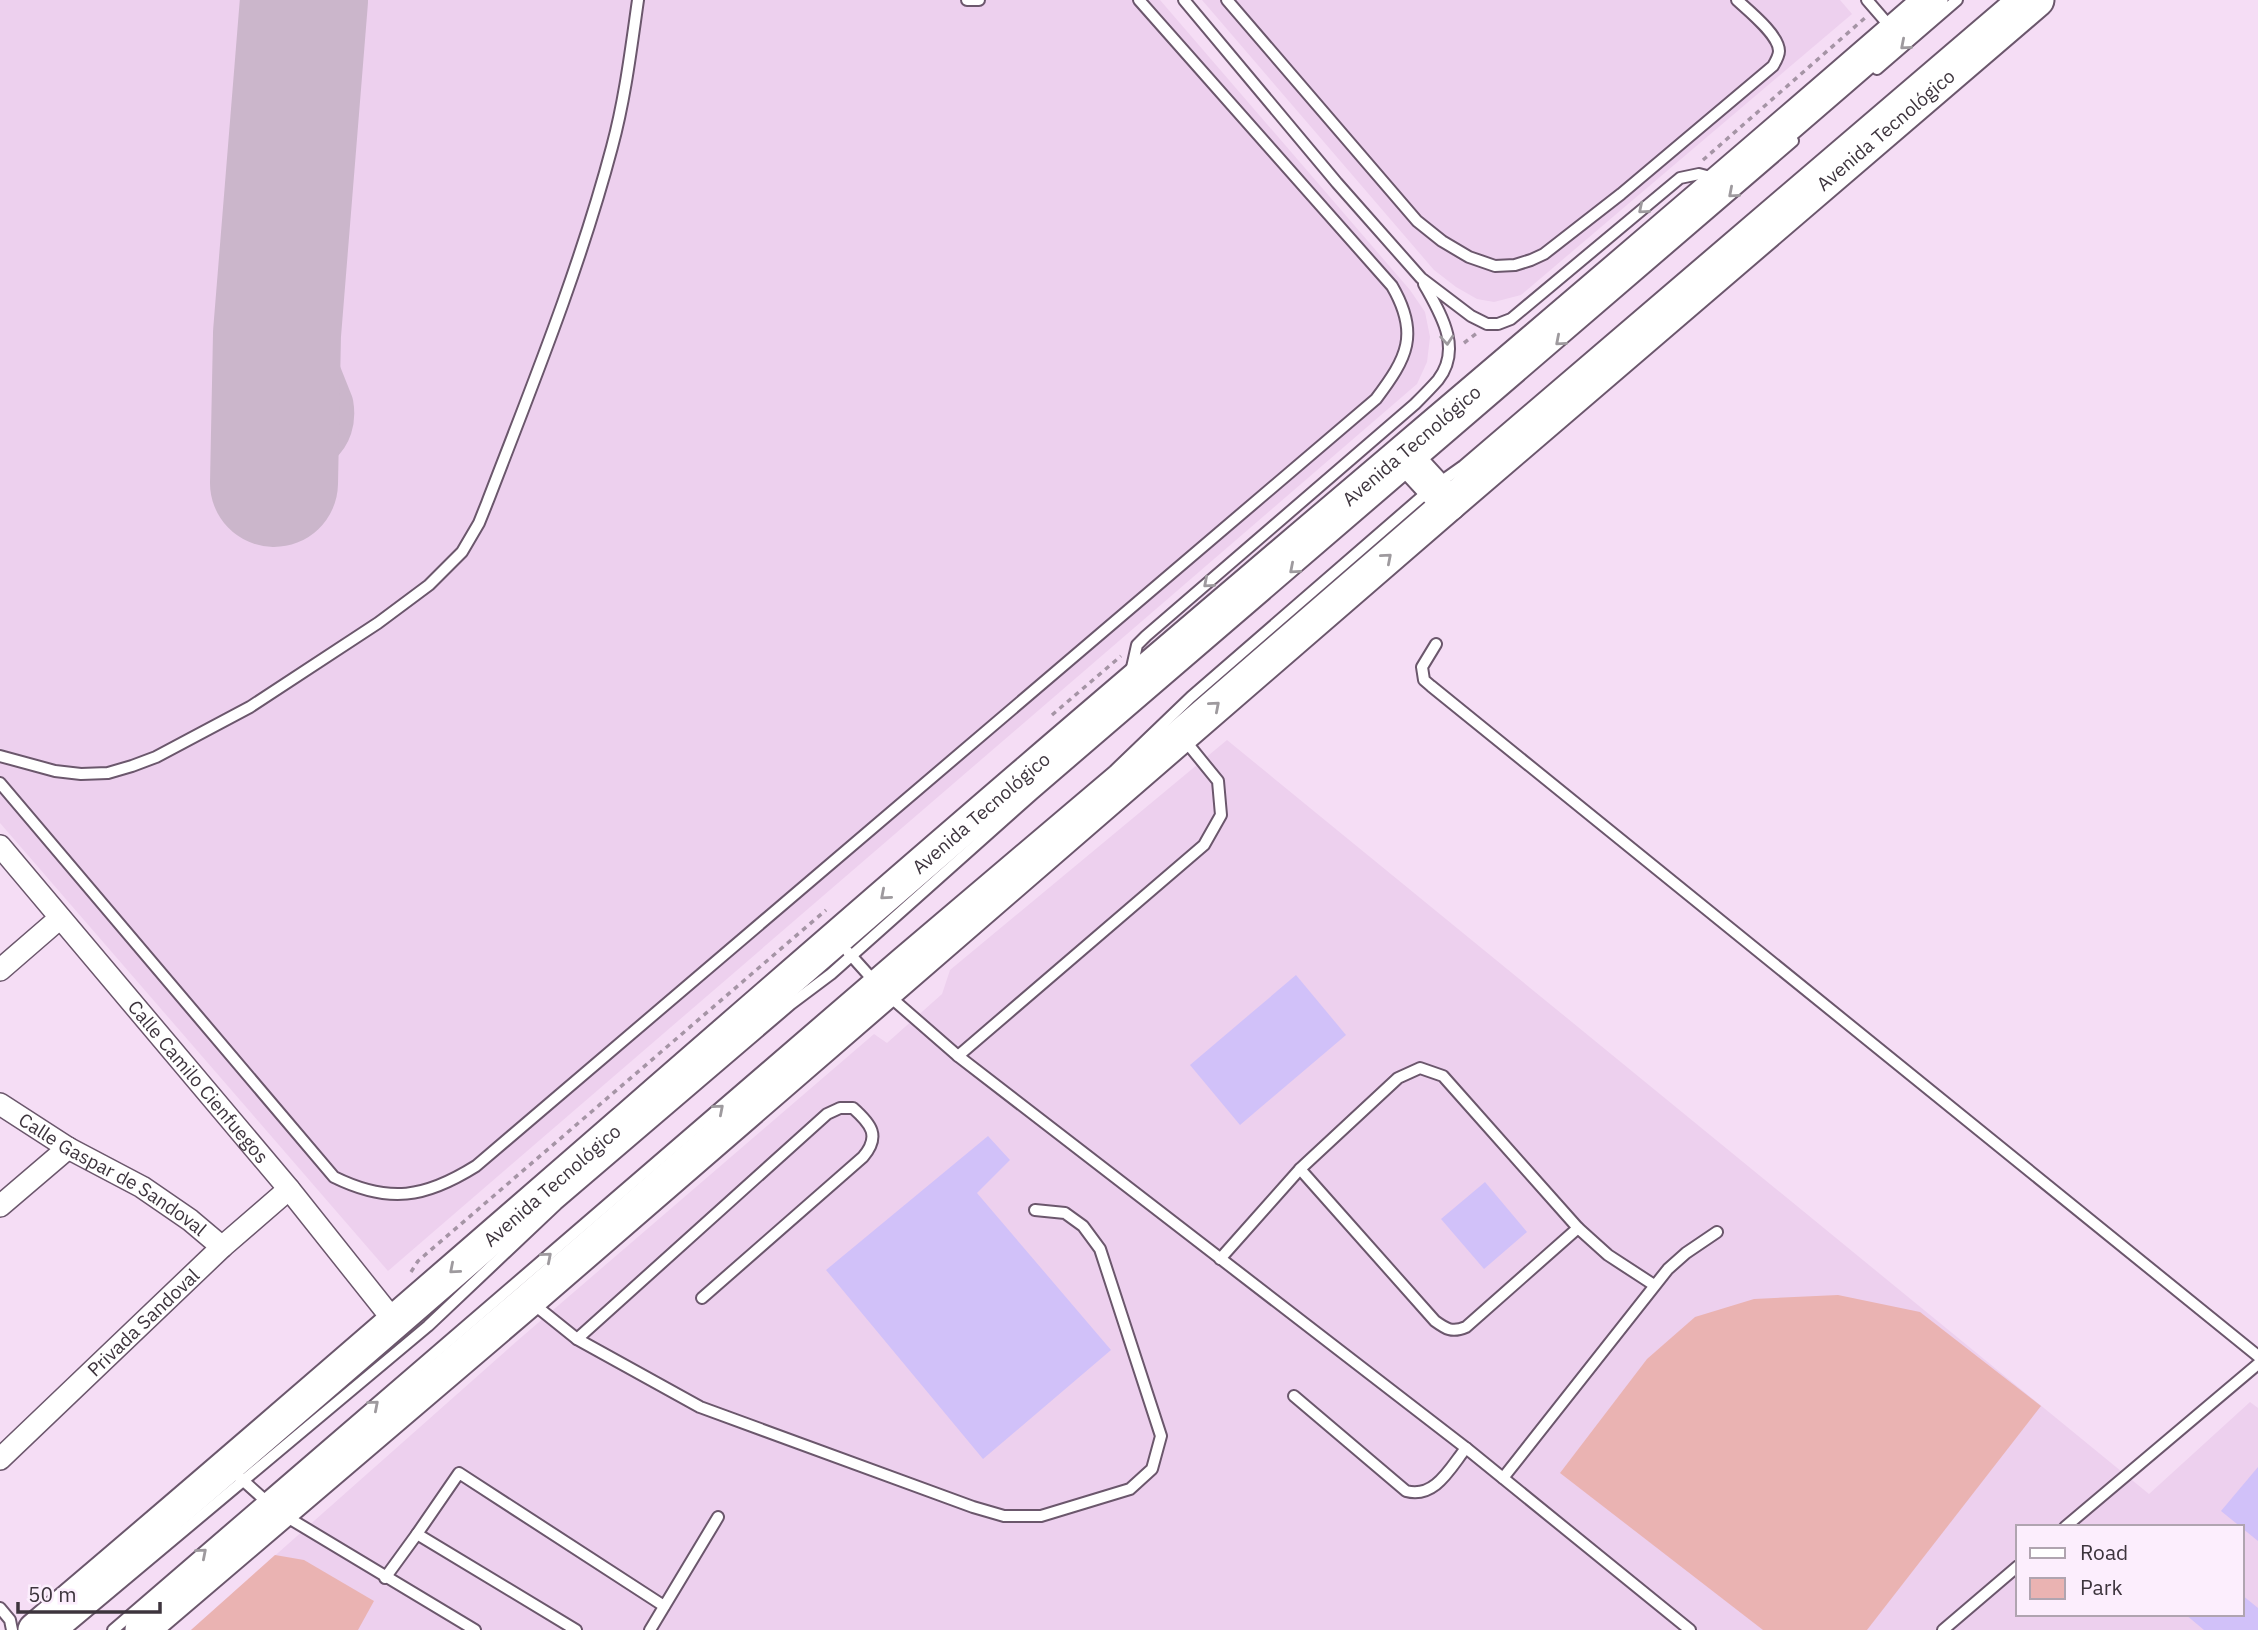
<svg xmlns="http://www.w3.org/2000/svg" width="2258" height="1630" viewBox="0 0 2258 1630" font-family="'IBM Plex Sans',sans-serif">
	<rect width="100%" height="100%" fill="#f5ddf5"/>
	<g fill="#edd0ee" fill-rule="evenodd">
		<path d="M0 0H1160L1410 290 1425 312 1430 337 1427 362 1417 384 388 1271 0 823Z"/>
		<path d="M1202 0H1840L1852 14 1521 295 1494 302 1477 299 1456 287 1434 270Z"/>
		<path d="M1227 740 2149 1494 2250 1402 2258 1408V1630H191L517 1341 874 1034 887 1043 942 994 950 970ZM2018 1527H2242V1614H2018Z"/>
	</g>
	<g fill="#eab3b2">
		<path d="M1838 1295 1920 1312 2041 1406 1867 1630H1763L1560 1473 1647 1359 1695 1317 1754 1299Z"/>
		<path d="M275 1555 304 1560 374 1601 358 1630H191Z"/>
	</g>
	<g fill="none" stroke-linecap="round" stroke-linejoin="round">
		<path stroke="#cbb6cb" stroke-width="51" d="M277 334C265 352 243 379 239 400 228 469 339 468 328 405L281 287"/>
		<path stroke="#cbb6cb" stroke-width="128" d="M274 483 277 334 304 0"/>
	</g>
	<g fill="#d1c1f9">
		<path d="M1296 975 1346 1035 1240 1125 1190 1065Z"/>
		<path d="M988 1136 1010 1160 977 1193 1111 1350 983 1459 826 1270Z"/>
		<path d="M1485 1182 1527 1232 1484 1269 1441 1219Z"/>
		<path d="M2258 1467V1541L2221 1511Z"/>
		<path d="M2242 1595 2258 1608V1630H2204L2185 1614H2242Z"/>
	</g>
	<g fill="none" stroke-linecap="round" stroke-linejoin="round">
		<g stroke="#6b576c" stroke-width="14">
			<g id="service">
				<path d="M967 0H979"/>
				<path d="M1184 0 1337 183 1421 278 1471 316 1487 324H1498L1511 319 1680 178 1699 174 1714 178"/>
				<path d="M1227 0 1417 221 1442 241 1469 257 1495 266 1515 265 1531 260 1544 254 1621 194 1773 66C1776 61 1779 56 1779 51 1779 35 1749 11 1737 0"/>
				<path d="M1867 0 1893 30"/>
				<path d="M1877 69 1957 0"/>
				<path d="M1436 644 1422 667 1424 680 1431 686 2258 1356"/>
				<path d="M1131 672 1137 645 1146 636 1415 404C1423 396 1431 388 1438 380 1463 348 1440 313 1424 284"/>
				<path d="M0 756 55 771 81 774 108 773 132 766 156 757 250 707 378 623 429 585 462 552 479 523 487 503C532 386 580 268 612 147 625 99 631 49 638 0"/>
				<path d="M0 783 334 1177C389 1204 425 1198 476 1166L1376 399C1407 358 1420 334 1392 286L1139 0"/>
				<path d="M848 952 874 981"/>
				<path d="M888 995 958 1056 1466 1448 1690 1630"/>
				<path d="M958 1056 1204 845 1221 815 1218 781 1183 738"/>
				<path d="M1300 1169 1398 1078 1420 1068 1443 1076 1578 1228"/>
				<path d="M1220 1259 1300 1169 1435 1321C1446 1329 1452 1333 1466 1327L1578 1228 1608 1255 1654 1285"/>
				<path d="M531 1302 577 1339 700 1407 973 1507 1004 1516H1041L1130 1489 1152 1469 1161 1436 1100 1249 1083 1226 1065 1213 1035 1210"/>
				<path d="M577 1339 827 1114 840 1108H853C871 1124 881 1136 863 1157L702 1298"/>
				<path d="M1294 1396 1406 1491C1435 1499 1450 1468 1466 1448"/>
				<path d="M237 1475 267 1502"/>
				<path d="M1503 1478 1668 1269 1686 1253 1717 1232"/>
				<path d="M282 1514 475 1630"/>
				<path d="M2065 1527 2258 1364"/>
				<path d="M417 1534 459 1473 664 1606"/>
				<path d="M385 1578 417 1534 576 1630"/>
				<path d="M0 1608 10 1620 12 1630"/>
				<path d="M65 1630 428 1326 557 1204 791 1004 831 974 1033 794 1793 141"/>
				<path d="M113 1630 897 955 1114 771 1191 697 1432 488 1463 466 2008 0"/>
				<path d="M650 1630 718 1517"/>
				<path d="M1943 1630 2018 1566"/>
			</g>
		</g>
		<g stroke="#6b576c" stroke-width="24">
			<g id="minor">
				<path id="s1" d="M0 846 289 1189 394 1321"/>
				<path d="M0 970 60 918"/>
				<path id="s2" d="M0 1104 68 1148 142 1187 190 1220 222 1247"/>
				<path d="M0 1206 68 1148"/>
				<path id="s3" d="M0 1459 222 1247 289 1189"/>
			</g>
		</g>
		<g stroke="#6b576c" stroke-width="37">
			<g id="primary">
				<path d="M1403 454 1449 504"/>
				<path id="s4" d="M35 1630C371 1346 700 1054 1033 768 1332 511 1634 259 1931 0"/>
				<path id="s5" d="M142 1630 529 1300 1449 504 2037 0"/>
			</g>
		</g>
		<g stroke="#a594a5" stroke-width="3.5" stroke-dasharray="5 5" stroke-linecap="butt">
			<path d="M1703 160 1866 17"/>
			<path d="M1464 343 1477 333"/>
			<path d="M1052 715 1121 656"/>
			<path d="M411 1272 418 1261 826 910"/>
		</g>
		<use href="#service" stroke="#fff" stroke-width="10"/>
		<use href="#minor" stroke="#fff" stroke-width="21"/>
		<use href="#primary" stroke="#fff" stroke-width="33"/>
	</g>
	<defs><path id="oneway-chevron" d="M-2-3.5L2.5 0L-2 3.5" fill="none" stroke-width="1.6" stroke-linecap="round" stroke-linejoin="round" transform="scale(1.75)"/></defs>
	<g stroke="#9e9a9e">
		<use href="#oneway-chevron" transform="translate(1905 45) rotate(139)"/>
		<use href="#oneway-chevron" transform="translate(1733 193) rotate(139)"/>
		<use href="#oneway-chevron" transform="translate(1643 209) rotate(140)"/>
		<use href="#oneway-chevron" transform="translate(1447 340) rotate(86)"/>
		<use href="#oneway-chevron" transform="translate(1560 341) rotate(139)"/>
		<use href="#oneway-chevron" transform="translate(1387 558) rotate(-41)"/>
		<use href="#oneway-chevron" transform="translate(1294 569) rotate(139)"/>
		<use href="#oneway-chevron" transform="translate(1208 583) rotate(139)"/>
		<use href="#oneway-chevron" transform="translate(1215 706) rotate(-41)"/>
		<use href="#oneway-chevron" transform="translate(885 895) rotate(139)"/>
		<use href="#oneway-chevron" transform="translate(719 1109) rotate(-41)"/>
		<use href="#oneway-chevron" transform="translate(547 1257) rotate(-41)"/>
		<use href="#oneway-chevron" transform="translate(454 1269) rotate(139)"/>
		<use href="#oneway-chevron" transform="translate(374 1405) rotate(-41)"/>
		<use href="#oneway-chevron" transform="translate(202 1553) rotate(-41)"/>
	</g>
	<g text-anchor="middle" stroke-width="5" stroke-linejoin="round" paint-order="stroke">
		<g font-size="19" fill="#3d343d" stroke="#fceefd">
			<text dy="7" stroke="none"><textPath href="#s5" startOffset="2300">Avenida Tecnológico</textPath></text>
			<text dy="7" stroke="none"><textPath href="#s4" startOffset="1816">Avenida Tecnológico</textPath></text>
			<text dy="7" stroke="none"><textPath href="#s4" startOffset="1250">Avenida Tecnológico</textPath></text>
			<text dy="7" stroke="none"><textPath href="#s1" startOffset="308">Calle Camilo Cienfuegos</textPath></text>
			<text dy="7" stroke="none"><textPath href="#s2" startOffset="133">Calle Gaspar de Sandoval</textPath></text>
			<text dy="7" stroke="none"><textPath href="#s4" startOffset="682">Avenida Tecnológico</textPath></text>
			<text dy="7" stroke="none"><textPath href="#s3" startOffset="198">Privada Sandoval</textPath></text>
		</g>
	</g>
	<rect x="2016" y="1525" width="228" height="91" fill="#fceefd" stroke="#b0a4b0" stroke-width="2"/>
	<rect x="2030" y="1548" width="35" height="10" fill="#ffffff" stroke="#b0a4b0" stroke-width="2"/>
	<text x="2080" y="1560" font-size="21" fill="#3d343d">Road</text>
	<rect x="2030" y="1578" width="35" height="21" fill="#eab3b2" stroke="#b0a4b0" stroke-width="2"/>
	<text x="2080" y="1595" font-size="21" fill="#3d343d">Park</text>
	<path d="M18 1602v10h142v-10" fill="none" stroke="#3d343d" stroke-width="3.5"/>
	<text x="28" y="1602" font-size="21" fill="#3d343d" stroke="#fceefd" stroke-width="5" paint-order="stroke">50 m</text>
</svg>
